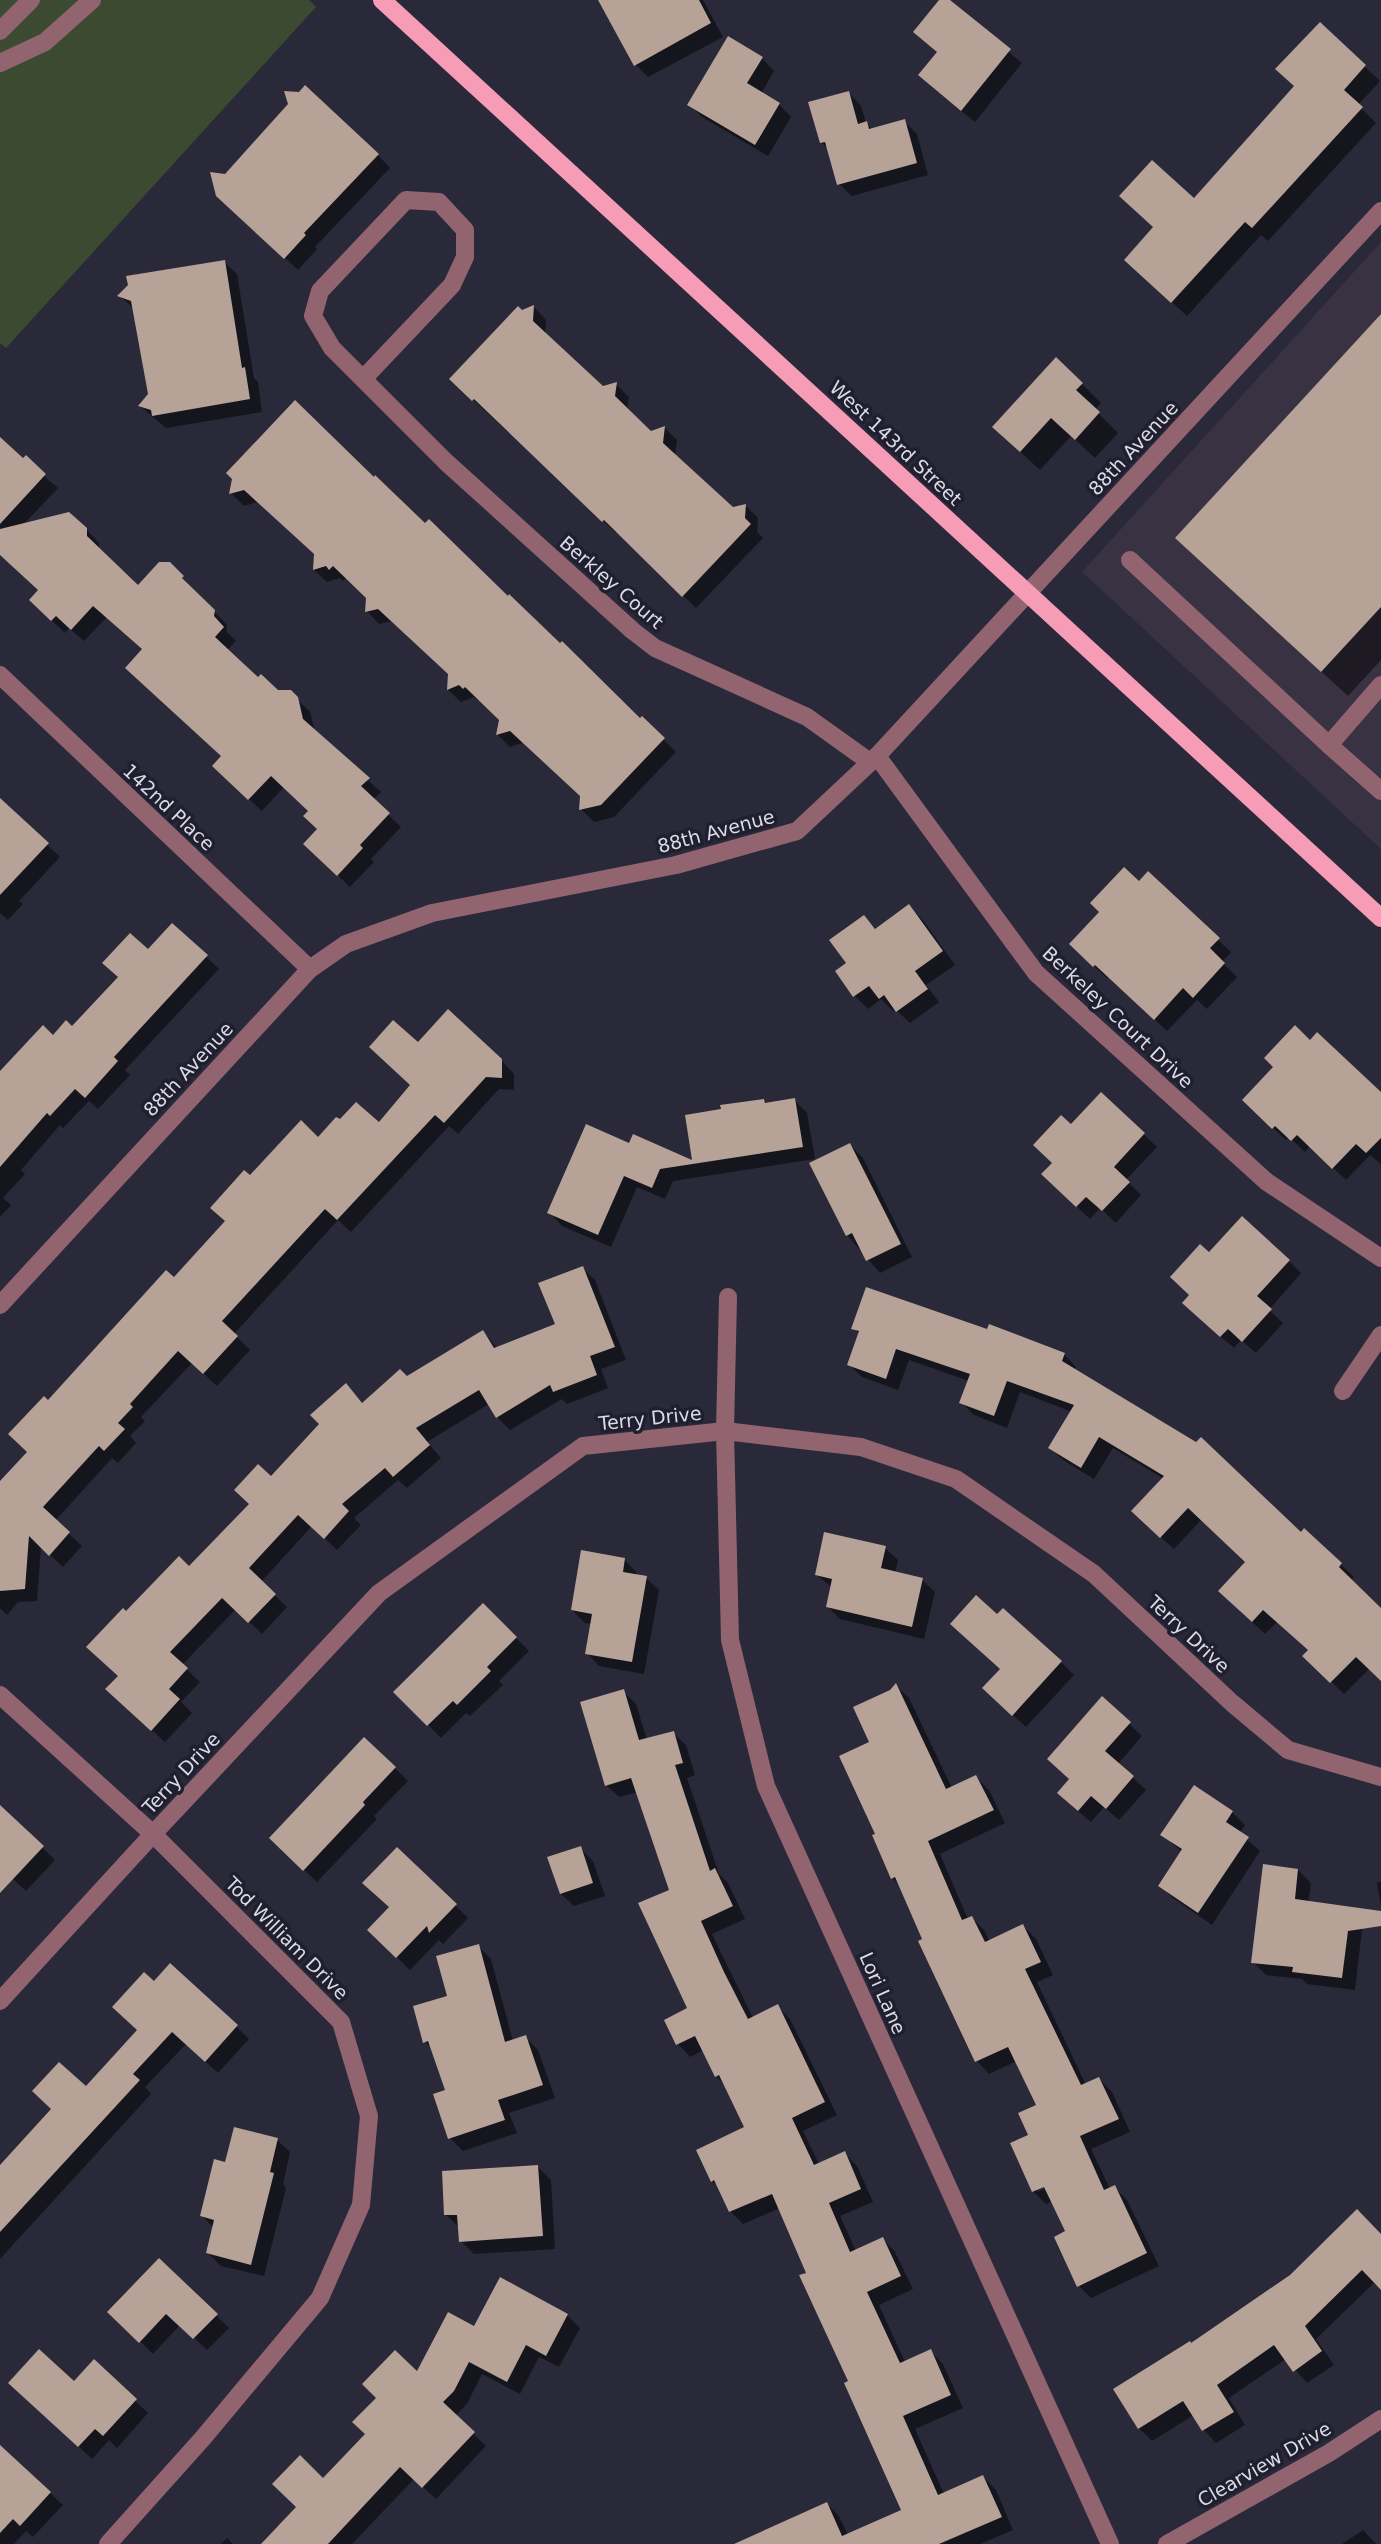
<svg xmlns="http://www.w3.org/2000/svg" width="1381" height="2544" viewBox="0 0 1381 2544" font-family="'DejaVu Sans',sans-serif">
	<rect width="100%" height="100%" fill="#292939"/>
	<path fill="#393242" d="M1381 242V849L1082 572Z"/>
	<path fill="#3b4a30" d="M0 0H309L316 7 6 348 0 343Z"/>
	<g fill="#0007" fill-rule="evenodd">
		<path d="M600 0H703L723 37 648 77 636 65Z"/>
		<path d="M941 0H947L1022 63 975 122 933 88 939 53Z"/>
		<path d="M1320 24 1380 81 1358 105 1376 123 1268 241 1261 235 1187 316 1141 274 1296 87Z"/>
		<path d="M762 58 774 71 761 94 779 104 791 117 768 156 702 117 689 104Z"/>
		<path d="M849 93 861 106 866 123 873 130 904 121 917 134 928 175 852 196 839 184 829 150 821 142Z"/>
		<path d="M378 155 390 168 315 247 317 249 298 270 232 209 226 176Z"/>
		<path d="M224 262 237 274 254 378 258 382 262 412 166 428 140 406 150 394 134 309 120 296 130 286Z"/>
		<path d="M534 307 546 320 545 335 603 388 616 384 629 397 627 410 651 433 665 428 677 440 675 456 732 509 746 506 758 518 757 532 763 538 696 608 617 532 616 533 451 379 521 312Z"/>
		<path d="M1381 317V660L1348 696 1203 563Z"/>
		<path d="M1082 384 1101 403 1095 410 1118 433 1095 458 1071 436 1040 470 1014 446Z"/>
		<path d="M0 439 58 488 23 525 86 529 99 543V550L138 587 169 564 227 625 226 631 236 641 227 650 258 679 277 692H290L310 712 315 732 381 792 373 800 401 827 371 859 374 862 350 887 318 856 319 829 310 811 284 787 262 811 227 779 223 757 144 650 107 617 84 641 69 628 65 633 44 613 40 590 0 544Z"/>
		<path d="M234 479 425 526 640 720 642 718 676 752 614 817 594 822 581 809 582 796 525 742 510 747 498 735 501 720 478 698 477 700 474 697 461 702 448 690 449 674 393 621 379 624 367 611 368 598 347 577 343 581 340 578 327 582 314 570 315 555 258 502 244 506 231 493Z"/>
		<path d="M0 800 60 857 19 901 23 904 8 920 0 913Z"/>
		<path d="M1139 884 1218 940 1231 952 1222 962 1237 977 1207 1009 1197 1000 1167 1031 1109 976 1107 978 1084 957 1102 912Z"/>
		<path d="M909 907 922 919 955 965 926 985 939 1002 910 1023 895 1009 893 1011 881 999 868 1009 855 996 838 972 849 964 864 917 877 930Z"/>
		<path d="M173 925 219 969 125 1070 130 1075 98 1109 89 1101 63 1128 60 1125 21 1170 25 1174 3 1198 11 1205 0 1217V1073L72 1028Z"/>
		<path d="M1310 1042 1381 1094V1164L1370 1155 1346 1180 1310 1146 1305 1152 1289 1137 1286 1140 1257 1113 1276 1067Z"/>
		<path d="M418 1045 501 1060 514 1074V1090L499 1089 458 1134 449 1126 351 1232 338 1220 234 1334 250 1350 217 1386 192 1363 141 1417 145 1421 130 1436 136 1443 118 1463 112 1458 55 1521 82 1546 63 1567 41 1546 37 1601 18 1602 7 1615 0 1608V1483L29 1452 49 1402 174 1280 227 1222 250 1178 318 1139 379 1125 412 1085Z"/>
		<path d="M1101 1094 1157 1147 1126 1180 1141 1195 1116 1223 1100 1208 1090 1219 1056 1187 1054 1163 1071 1127Z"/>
		<path d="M764 1100 767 1104 794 1100 807 1113 815 1159 673 1181 665 1199 637 1187 611 1247 562 1226 550 1213 630 1145 695 1163Z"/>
		<path d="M850 1145 863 1158 912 1257 880 1273 847 1235Z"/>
		<path d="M1209 1255 1289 1261 1301 1273 1269 1310 1283 1323 1256 1353 1241 1340 1234 1348 1197 1316 1191 1295Z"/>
		<path d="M582 1268 595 1280 626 1360 601 1369 608 1388 567 1404 562 1399 510 1430 497 1417 489 1404 427 1442 441 1458 407 1488 398 1480 354 1518 361 1525 337 1550 312 1526 261 1582 287 1607 262 1634 236 1609 182 1665 200 1682 181 1702 192 1713 165 1742 121 1702 120 1676 126 1614 189 1568 251 1504 272 1479 363 1404 483 1332 498 1349 557 1325Z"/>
		<path d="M853 1328 988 1332 1064 1354 1076 1367 1075 1371 1301 1534 1304 1530 1354 1577 1350 1581 1381 1611V1679L1370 1668 1344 1694 1305 1656 1309 1651 1277 1622 1265 1634 1233 1604 1247 1562 1202 1519 1174 1549 1146 1524 1164 1479 1113 1448 1094 1479 1063 1460 1050 1448 1072 1412 1020 1392 1007 1428 974 1415 961 1402 969 1381 909 1360 898 1390 862 1377 849 1364 860 1334Z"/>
		<path d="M885 1548 898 1560 895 1573 922 1580 935 1592 924 1639 840 1619 828 1607 832 1588 816 1574Z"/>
		<path d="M625 1560 637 1573V1576L646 1578 659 1590 644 1674 599 1666 587 1653 592 1624 585 1623 572 1610Z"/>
		<path d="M483 1605 529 1651 499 1681 503 1685 470 1716 466 1713 441 1738 396 1692Z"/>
		<path d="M998 1616 1061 1662 1074 1675 1026 1727 997 1701 1002 1670Z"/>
		<path d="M896 1686 909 1698 952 1788 976 1777 989 1790 1005 1823 940 1854 968 1919 972 1918 984 1930 990 1942 1023 1926 1036 1939 1053 1975 1037 1982 1086 2085 1099 2079 1112 2092 1130 2132 1091 2149 1110 2189 1114 2187 1127 2200 1159 2266 1091 2298 1079 2286 1068 2232 1053 2201 1046 2204 1033 2191 1030 2136 1039 2106 1017 2061 989 2074 977 2061 902 1887 892 1878 878 1835 872 1743 891 1692ZM1053 2185 1037 2192V2188Z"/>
		<path d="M623 1691 636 1704 647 1740 673 1733 686 1745 695 1775 687 1778 719 1874 728 1883 745 1919 712 1934 753 2018 777 2006 790 2019 837 2115 803 2131 819 2164 844 2153 857 2166 873 2202 840 2216 856 2251 883 2239 895 2252 913 2289 879 2305 905 2362 930 2351 943 2364 963 2408 915 2429 944 2494 983 2477 996 2490 1013 2530 980 2544H736L827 2504 839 2516 848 2535 903 2511 780 2208 743 2224 730 2211 720 2188 712 2181 746 2128 727 2087 716 2076 704 2050 690 2057 678 2044 689 2009 671 1890 638 1792 619 1797 606 1785Z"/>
		<path d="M1102 1699 1142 1736 1118 1764 1146 1790 1119 1820 1104 1807 1091 1822 1072 1806 1071 1780Z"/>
		<path d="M365 1739 408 1781 374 1816 377 1819 317 1882 284 1851Z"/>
		<path d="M0 1807 55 1860 26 1891 0 1867Z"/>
		<path d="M1232 1812 1245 1825 1240 1833 1260 1851 1212 1925 1173 1898 1160 1885 1182 1852 1163 1835Z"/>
		<path d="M580 1848 593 1861 605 1896 574 1906 561 1894Z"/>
		<path d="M397 1849 468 1918 443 1944 439 1940 410 1970 382 1943 391 1908Z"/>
		<path d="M1298 1870 1311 1883 1308 1903 1363 1921 1355 1990 1307 1984 1302 1979 1266 1975 1253 1962Z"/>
		<path d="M1377 1882H1381V1907Z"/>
		<path d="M478 1946 491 1959 513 2041 525 2037 538 2050 555 2098 509 2113 517 2133 463 2151 450 2138 447 2091 433 2050 425 2042Z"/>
		<path d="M154 1983 237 2027 249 2039 218 2073 186 2044 145 2087 151 2094 0 2259V2166L86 2089 139 2030Z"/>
		<path d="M277 2140 290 2152 283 2184 286 2188 264 2276 221 2266 208 2253 214 2228 202 2216 226 2164Z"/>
		<path d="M538 2167 551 2180 555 2249 474 2254 461 2241 459 2227 446 2215Z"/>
		<path d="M1381 2236V2287L1376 2281 1316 2339 1334 2365 1307 2383 1286 2359 1229 2398 1245 2425 1216 2443 1204 2430 1194 2415 1152 2441 1139 2428 1191 2345 1291 2276Z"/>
		<path d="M159 2260 229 2328 207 2350 180 2325 153 2354 110 2312Z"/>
		<path d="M567 2315 580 2328 559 2367 539 2357 520 2394 482 2374 467 2404 455 2416 486 2446 436 2499 414 2479 352 2544H264L367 2434 417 2374 475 2328Z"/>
		<path d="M94 2362 148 2413 117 2448 109 2440 92 2459 23 2395 74 2384Z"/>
		<path d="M0 2463 50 2493 63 2505 33 2537 26 2531 14 2544H0Z"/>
		<path d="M1363 2530 1376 2544H1342Z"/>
		<path d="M227 2538 233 2544H221Z"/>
	</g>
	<g fill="#b6a296">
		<path d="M598 0H699L711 23 634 66Z"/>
		<path d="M939 0H950L1011 49 961 111 918 75 937 52 913 32Z"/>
		<path d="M1320 22 1366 65 1344 90 1363 107 1252 228 1245 222 1171 303 1124 260 1153 227 1119 196 1152 160 1194 198 1294 86 1275 69Z"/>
		<path d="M728 36 763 57 747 83 780 103 755 145 687 105Z"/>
		<path d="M305 85 379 154 304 233 306 235 284 259 216 196 210 172 225 174 288 104 284 91 299 92Z"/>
		<path d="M849 91 858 124 867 121 869 129 905 119 917 163 837 185 825 142 820 143 808 102Z"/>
		<path d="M225 260 242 368 245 367 250 399 152 416 151 410 138 406 148 394 131 301 117 296 128 285 126 276Z"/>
		<path d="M534 305 533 321 603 386 617 382 615 396 651 431 665 426 663 443 733 507 746 504 745 518 751 524 682 597 604 520 602 522 474 399 472 401 449 379 518 306 522 310Z"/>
		<path d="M1381 314V607L1321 672 1175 538Z"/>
		<path d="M1056 357 1083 383 1076 390 1100 412 1075 440 1051 418 1020 452 992 427Z"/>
		<path d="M295 400 374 477 375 475 425 523 429 519 508 596 509 594 560 643 562 641 640 718 642 716 665 738 601 805 579 810 580 796 510 731 496 735 499 720 465 687 463 689 459 685 447 690 448 674 378 609 365 612 366 598 333 566 329 570 326 566 313 570 314 554 244 490 229 494 232 479 226 473Z"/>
		<path d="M0 437 23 458 26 455 46 474 0 524Z"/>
		<path d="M69 512 87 528V536L138 585 159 562H170L184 576 182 578 215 610 214 616 224 627 215 637 258 677 261 674 278 690H291L298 697 303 719 370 778 361 786 390 813 360 845 363 848 337 876 303 844 317 829 303 816 308 811 271 776 248 800 212 766 221 756 125 668 142 649 93 606 71 630 56 616 51 621 29 600 38 590 0 555V529Z"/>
		<path d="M0 798 49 843 0 895Z"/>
		<path d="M1124 867 1139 881 1148 871 1220 938 1210 948 1225 963 1193 998 1183 988 1154 1020 1095 965 1093 967 1069 944 1099 912 1090 903Z"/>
		<path d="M909 904 943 951 915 971 928 989 896 1012 884 995 879 999 869 986 853 997 835 971 846 963 829 940 864 915 875 929Z"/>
		<path d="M172 923 208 955 114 1057 118 1061 85 1098 75 1089 50 1116 47 1113 0 1167V1071L43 1025 53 1035 66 1020 72 1026 118 977 102 963 130 933 148 949Z"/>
		<path d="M448 1009 502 1059V1078L486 1077 444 1123 435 1115 337 1220 325 1209 222 1321 238 1336 203 1374 178 1351 130 1404 133 1407 118 1423 125 1429 104 1451 99 1446 43 1507 70 1532 49 1556 29 1536 25 1589 0 1591V1481L27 1452 8 1434 44 1396 48 1400 166 1270 174 1277 225 1221 210 1208 244 1170 250 1175 301 1120 318 1137 336 1117 340 1119 356 1102 379 1122 410 1085 369 1047 393 1020 418 1042Z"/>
		<path d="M1295 1025 1310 1040 1317 1032 1381 1092V1138L1366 1153 1356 1144 1332 1169 1297 1135 1291 1141 1275 1126 1272 1129 1242 1100 1273 1067 1264 1058Z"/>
		<path d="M1101 1092 1145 1133 1114 1167 1130 1182 1102 1211 1086 1197 1076 1207 1041 1174 1052 1163 1033 1145 1061 1115 1071 1124Z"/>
		<path d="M795 1098 803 1147 660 1169 652 1188 624 1176 598 1235 547 1213 586 1124 629 1143 633 1134 692 1160 685 1115 721 1109 720 1105 764 1099 765 1103Z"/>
		<path d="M850 1143 901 1244 866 1261 852 1233 846 1236 809 1163Z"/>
		<path d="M1242 1216 1290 1260 1257 1296 1272 1309 1242 1342 1228 1329 1220 1337 1182 1303 1189 1295 1170 1277 1200 1244 1209 1252Z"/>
		<path d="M583 1266 615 1347 590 1356 597 1375 553 1392 550 1385 496 1418 479 1390 416 1428 430 1445 393 1477 385 1468 342 1504 349 1511 324 1539 298 1515 249 1568 276 1594 248 1623 222 1598 170 1652 188 1668 169 1689 180 1699 151 1731 105 1689 118 1676 86 1647 123 1608 126 1611 179 1556 189 1566 249 1504 234 1490 258 1464 271 1476 319 1424 310 1415 346 1383 362 1403 400 1369 407 1376 483 1330 494 1348 555 1324 538 1283Z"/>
		<path d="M866 1287 987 1329 989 1324 1065 1353 1062 1361 1196 1442 1201 1437 1301 1532 1304 1528 1342 1563 1339 1567 1381 1608V1681L1356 1657 1330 1683 1302 1656 1308 1650 1263 1610 1252 1622 1218 1591 1245 1562 1188 1508 1160 1538 1131 1511 1164 1476 1099 1437 1081 1468 1048 1448 1074 1405 1007 1381 994 1416 959 1403 970 1374 896 1349 886 1379 847 1365 859 1331 851 1329Z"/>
		<path d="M824 1532 886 1546 881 1568 923 1578 912 1627 826 1607 832 1579 815 1575Z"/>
		<path d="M581 1550 625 1558 623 1572 647 1576 632 1662 585 1654 592 1614 571 1610Z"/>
		<path d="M976 1595 997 1614 1003 1608 1062 1661 1012 1716 982 1688 1000 1669 950 1624Z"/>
		<path d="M483 1603 517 1637 487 1667 491 1671 457 1705 453 1701 427 1726 393 1692Z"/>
		<path d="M896 1683 946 1789 976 1775 994 1810 928 1841 962 1920 972 1916 985 1942 1023 1924 1041 1962 1025 1969 1081 2085 1099 2077 1119 2119 1080 2136 1104 2190 1115 2185 1147 2253 1077 2287 1054 2237 1065 2231 1044 2187 1032 2192 1010 2143 1028 2135 1018 2113 1036 2105 1008 2047 975 2062 918 1941 922 1939 895 1877 891 1879 872 1835 875 1834 839 1756 869 1742 853 1707 890 1690Z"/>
		<path d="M624 1689 639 1740 674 1731 683 1763 675 1765 710 1871 715 1868 733 1906 701 1921 724 1972 748 2019 778 2004 825 2102 792 2118 814 2165 845 2151 861 2189 829 2203 850 2252 883 2237 901 2276 867 2292 900 2363 931 2349 951 2395 903 2416 938 2495 983 2475 1002 2517 939 2544H734L827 2502 842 2536 901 2510 844 2383 848 2381 799 2275 806 2273 772 2194 729 2212 714 2180 711 2182 696 2150 744 2127 719 2075 715 2077 695 2036 676 2045 664 2020 687 2008 638 1903 669 1890 631 1778 605 1786 580 1702Z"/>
		<path d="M1102 1696 1131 1722 1105 1751 1134 1776 1106 1809 1091 1796 1078 1811 1057 1793 1069 1779 1047 1759Z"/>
		<path d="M364 1737 396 1767 363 1802 365 1805 303 1871 269 1838Z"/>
		<path d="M1194 1785 1233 1811 1226 1822 1249 1837 1198 1913 1158 1886 1182 1849 1160 1835Z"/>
		<path d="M0 1805 44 1846 0 1893Z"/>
		<path d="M581 1846 593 1883 560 1894 547 1857Z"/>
		<path d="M397 1847 457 1904 429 1933 427 1926 396 1958 367 1930 389 1907 362 1883Z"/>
		<path d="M1263 1864 1298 1869 1295 1899 1381 1911V1926L1348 1931 1342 1978 1292 1972 1293 1967 1251 1963Z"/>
		<path d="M479 1944 505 2042 526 2035 543 2085 498 2100 505 2120 448 2139 433 2094 445 2090 428 2041 423 2043 413 2006 447 1996 436 1956Z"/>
		<path d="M170 1963 238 2025 205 2062 172 2032 133 2074 140 2080 0 2232V2165L51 2109 32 2091 59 2062 86 2086 137 2030 112 2007 144 1972 154 1981Z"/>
		<path d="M234 2127 278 2138 270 2172 274 2173 251 2265 206 2253 214 2220 200 2216 214 2159 225 2162Z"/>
		<path d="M538 2165 543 2236 459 2242 457 2215H444L442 2171Z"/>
		<path d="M1357 2209 1381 2234V2290L1362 2270 1305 2326 1322 2351 1293 2372 1274 2345 1217 2385 1234 2412 1202 2431 1183 2401 1138 2429 1113 2389 1190 2341 1191 2343 1290 2275Z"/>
		<path d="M159 2258 218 2314 193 2339 166 2314 139 2343 107 2312Z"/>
		<path d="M500 2277 568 2314 546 2356 526 2345 507 2382 469 2362 454 2391 443 2402 475 2432 422 2488 400 2467 328 2544H261L296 2507 272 2484 300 2455 323 2478 365 2434 352 2422 376 2398 362 2384 395 2350 417 2371 448 2312 474 2326Z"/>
		<path d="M39 2349 74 2381 94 2359 137 2399 103 2436 95 2429 78 2447 8 2383Z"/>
		<path d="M0 2445 51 2492 20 2526 13 2519 0 2533Z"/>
	</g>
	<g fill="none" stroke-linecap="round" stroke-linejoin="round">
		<g stroke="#916470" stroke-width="18">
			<path d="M0 31 31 0"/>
			<path d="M0 63 45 42 92 0"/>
			<path d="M363 379 452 285 465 257V230L439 202 406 200 320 291 313 316 332 348 446 462 633 631 655 648 807 717 870 762"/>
			<path d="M1130 560 1329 745 1381 685"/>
			<path d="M0 675 310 969"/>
			<path d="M1329 745 1381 791"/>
			<path d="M877 756 1036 973 1267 1182 1381 1258"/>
			<path d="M728 1297 725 1431 730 1640 766 1786 1110 2544"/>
			<path d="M0 1305 310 969 346 944 432 913 676 865 797 831 877 756 1381 211"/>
			<path d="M1343 1391 1381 1335"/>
			<path d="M0 1695 153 1834 341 2022 369 2116 361 2205 320 2298 203 2438 108 2544"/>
			<path d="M0 2001 153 1834 379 1593 583 1446 725 1431 861 1447 956 1479 1094 1574 1232 1703 1288 1750 1381 1777"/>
			<path d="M1167 2544 1329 2453 1381 2419"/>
		</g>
		<path stroke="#f79cb6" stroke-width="18" d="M382 0 1381 918"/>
	</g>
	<g text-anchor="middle" stroke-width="7" stroke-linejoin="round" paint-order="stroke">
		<g font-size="19" fill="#dbdbe6" stroke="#1f1f2f">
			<text transform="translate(896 443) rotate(43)" y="7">West 143rd Street</text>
			<text transform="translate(1133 448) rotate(-47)" y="7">88th Avenue</text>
			<text transform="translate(612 582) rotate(41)" y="7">Berkley Court</text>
			<text transform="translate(169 807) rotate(43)" y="7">142nd Place</text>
			<text transform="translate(716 831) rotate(-15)" y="7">88th Avenue</text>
			<text transform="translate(1118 1017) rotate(43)" y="7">Berkeley Court Drive</text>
			<text transform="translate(188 1069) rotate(-47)" y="7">88th Avenue</text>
			<text transform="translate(650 1418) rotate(-6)" y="7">Terry Drive</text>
			<text transform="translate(1189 1634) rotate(43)" y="7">Terry Drive</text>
			<text transform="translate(181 1773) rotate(-47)" y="7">Terry Drive</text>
			<text transform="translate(287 1938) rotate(45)" y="7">Tod William Drive</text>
			<text transform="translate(883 1993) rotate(66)" y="7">Lori Lane</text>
			<text transform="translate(1264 2464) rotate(-30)" y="7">Clearview Drive</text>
		</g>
	</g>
</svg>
